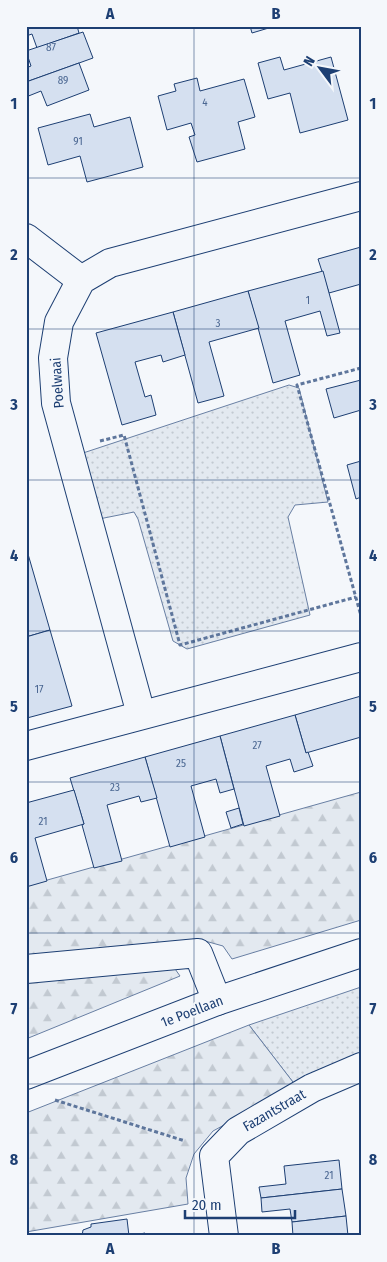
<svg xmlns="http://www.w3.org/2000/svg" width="387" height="1262" viewBox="0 0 387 1262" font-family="'Fira Sans Condensed',sans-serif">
	<defs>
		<pattern id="green-dots" width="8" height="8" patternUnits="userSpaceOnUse" patternTransform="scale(1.25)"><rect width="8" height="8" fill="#e3e9f0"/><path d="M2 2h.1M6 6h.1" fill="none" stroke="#c2c9d1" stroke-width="1.8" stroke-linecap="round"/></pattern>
		<pattern id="forest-firs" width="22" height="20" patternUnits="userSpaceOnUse" patternTransform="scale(1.25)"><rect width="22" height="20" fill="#e3e9f0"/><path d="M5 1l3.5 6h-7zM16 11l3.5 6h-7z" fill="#c2c9d1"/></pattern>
	</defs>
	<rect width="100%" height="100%" fill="#f4f7fb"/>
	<g fill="url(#green-dots)" stroke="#687fa3">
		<path d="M289 385 299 388 328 502 295 505 288 517 310 615 187 649 173 641 138 519 134 512 94 520 77 455Z"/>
		<path d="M361 987V1058L296 1086 249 1025Z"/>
	</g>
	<g fill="url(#forest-firs)" stroke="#687fa3">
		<path d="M361 792V920L232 959 223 946 205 941 26 958V886Z"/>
		<path d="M173 966 180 976 26 1039V981Z"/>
		<path d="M249 1025 296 1086 213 1131 194 1154 186 1178 188 1204 26 1232V1113Z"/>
	</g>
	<g fill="#d5e0f0" stroke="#1d3f73">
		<path d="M26 26H77L79 33 37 48 32 34 26 36Z"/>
		<path d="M250 26H271L272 27 252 33Z"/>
		<path d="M83 32 93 58 26 82V68L31 66 26 51Z"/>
		<path d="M280 57 284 70 331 57 348 120 300 133 290 93 268 99 258 63Z"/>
		<path d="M79 63 89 90 47 106 41 91 26 97V82Z"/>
		<path d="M197 78 200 91 244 79 255 117 238 122 245 149 197 162 189 137 195 135 191 123 167 130 158 96 176 91 174 84Z"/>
		<path d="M90 114 94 127 130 117 143 167 87 182 80 156 48 165 38 128Z"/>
		<path d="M361 247V284L329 293 318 259Z"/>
		<path d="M323 271 340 333 327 336 320 311 285 321 300 375 273 383 248 291Z"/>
		<path d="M248 291 259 328 209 342 224 396 198 403 173 312Z"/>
		<path d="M173 312 185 355 163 362 161 355 135 362 145 397 151 395 156 415 122 425 96 333Z"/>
		<path d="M361 380V410L334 418 326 389Z"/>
		<path d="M361 461V497L356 499 347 465Z"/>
		<path d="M28 554 50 630 26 637V555Z"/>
		<path d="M50 630 72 706 27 718 26 637Z"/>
		<path d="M361 696V737L306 753 295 715Z"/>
		<path d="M295 715 306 753 308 752 313 766 294 772 290 759 266 766 280 816 244 826 220 736Z"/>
		<path d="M220 736 234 789 220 793 216 779 191 786 205 837 170 847 145 757Z"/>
		<path d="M145 757 157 798 141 802 139 796 107 805 122 861 94 868 82 825 84 824 70 778Z"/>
		<path d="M74 790 84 824 35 838 47 881 26 887V803Z"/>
		<path d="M239 808 243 824 231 828 226 812Z"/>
		<path d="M339 1160 342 1189 261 1198 259 1187 286 1184 284 1166Z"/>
		<path d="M342 1189 346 1216 292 1222 290 1209 262 1212 261 1198Z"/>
		<path d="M346 1216 348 1236H293L292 1222Z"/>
		<path d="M127 1219 129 1236 145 1233 146 1236H82L83 1230 91 1227V1224Z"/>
	</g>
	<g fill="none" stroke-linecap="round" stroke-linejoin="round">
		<g stroke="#1d3f73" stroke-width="30">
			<g id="minor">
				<path d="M26 238 81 280"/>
				<path d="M141 714 56 403 53 358 59 322 81 280 110 263 361 196"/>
				<path d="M26 746 361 657"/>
				<path d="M26 969 198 953 217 1001"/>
				<path d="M26 1075 217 1001 361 953"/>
				<path d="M224 1236 214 1156 238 1131 312 1088 361 1067"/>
			</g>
		</g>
		<g stroke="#5e769c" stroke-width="3" stroke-dasharray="4 2.5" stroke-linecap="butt">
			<path d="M361 368 297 385 361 616"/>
			<path d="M100 441 124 435 180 645 356 597"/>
			<path d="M55 1100 185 1141"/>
		</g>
		<use href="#minor" stroke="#f4f7fb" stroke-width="28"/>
	</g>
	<path fill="none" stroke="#1d3f73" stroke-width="1" stroke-opacity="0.55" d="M194 26V1236M26 178H361M26 329H361M26 480H361M26 631H361M26 782H361M26 933H361M26 1084H361"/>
	<g text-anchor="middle" stroke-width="4" stroke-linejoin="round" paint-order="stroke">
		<g font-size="11" fill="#4b6792">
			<text x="51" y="51">87</text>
			<text x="63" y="84">89</text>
			<text x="205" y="106">4</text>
			<text x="78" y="145">91</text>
			<text x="308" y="304">1</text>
			<text x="218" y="327">3</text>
			<text x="39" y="693">17</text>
			<text x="257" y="749">27</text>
			<text x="181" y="767">25</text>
			<text x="115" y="791">23</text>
			<text x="43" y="825">21</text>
			<text x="329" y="1179">21</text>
		</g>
		<g font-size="14" fill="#1d3f73" stroke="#f4f7fb">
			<text transform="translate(57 383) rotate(-94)" y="5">Poelwaai</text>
			<text transform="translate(192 1011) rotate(-21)" y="5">1e Poellaan</text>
			<text transform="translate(274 1110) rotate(-30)" y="5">Fazantstraat</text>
		</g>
	</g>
	<rect width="387" height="1262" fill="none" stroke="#f4f7fb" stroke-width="55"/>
	<g transform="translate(320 68) rotate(302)" stroke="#f4f7fb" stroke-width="4" paint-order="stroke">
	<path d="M0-4L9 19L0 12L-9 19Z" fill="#1d3f73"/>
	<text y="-8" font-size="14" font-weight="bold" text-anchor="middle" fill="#1d3f73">N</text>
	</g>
	<path d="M185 1210v8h110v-8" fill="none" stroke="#1d3f73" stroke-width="2.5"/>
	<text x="192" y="1210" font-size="15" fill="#1d3f73" stroke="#f4f7fb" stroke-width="4" paint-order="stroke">20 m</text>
	<rect x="28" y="28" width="332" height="1206" fill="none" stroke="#1d3f73" stroke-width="2"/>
	<g font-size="16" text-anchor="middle" font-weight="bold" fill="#1d3f73">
		<text x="110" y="19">A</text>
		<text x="276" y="19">B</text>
		<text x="14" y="109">1</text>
		<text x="373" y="109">1</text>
		<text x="14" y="260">2</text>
		<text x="373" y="260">2</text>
		<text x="14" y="410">3</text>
		<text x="373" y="410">3</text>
		<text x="14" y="561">4</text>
		<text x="373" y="561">4</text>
		<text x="14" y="712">5</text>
		<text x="373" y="712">5</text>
		<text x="14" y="863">6</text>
		<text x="373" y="863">6</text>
		<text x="14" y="1014">7</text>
		<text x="373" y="1014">7</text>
		<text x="14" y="1165">8</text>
		<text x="373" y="1165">8</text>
		<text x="110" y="1254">A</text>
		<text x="276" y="1254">B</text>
	</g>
</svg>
